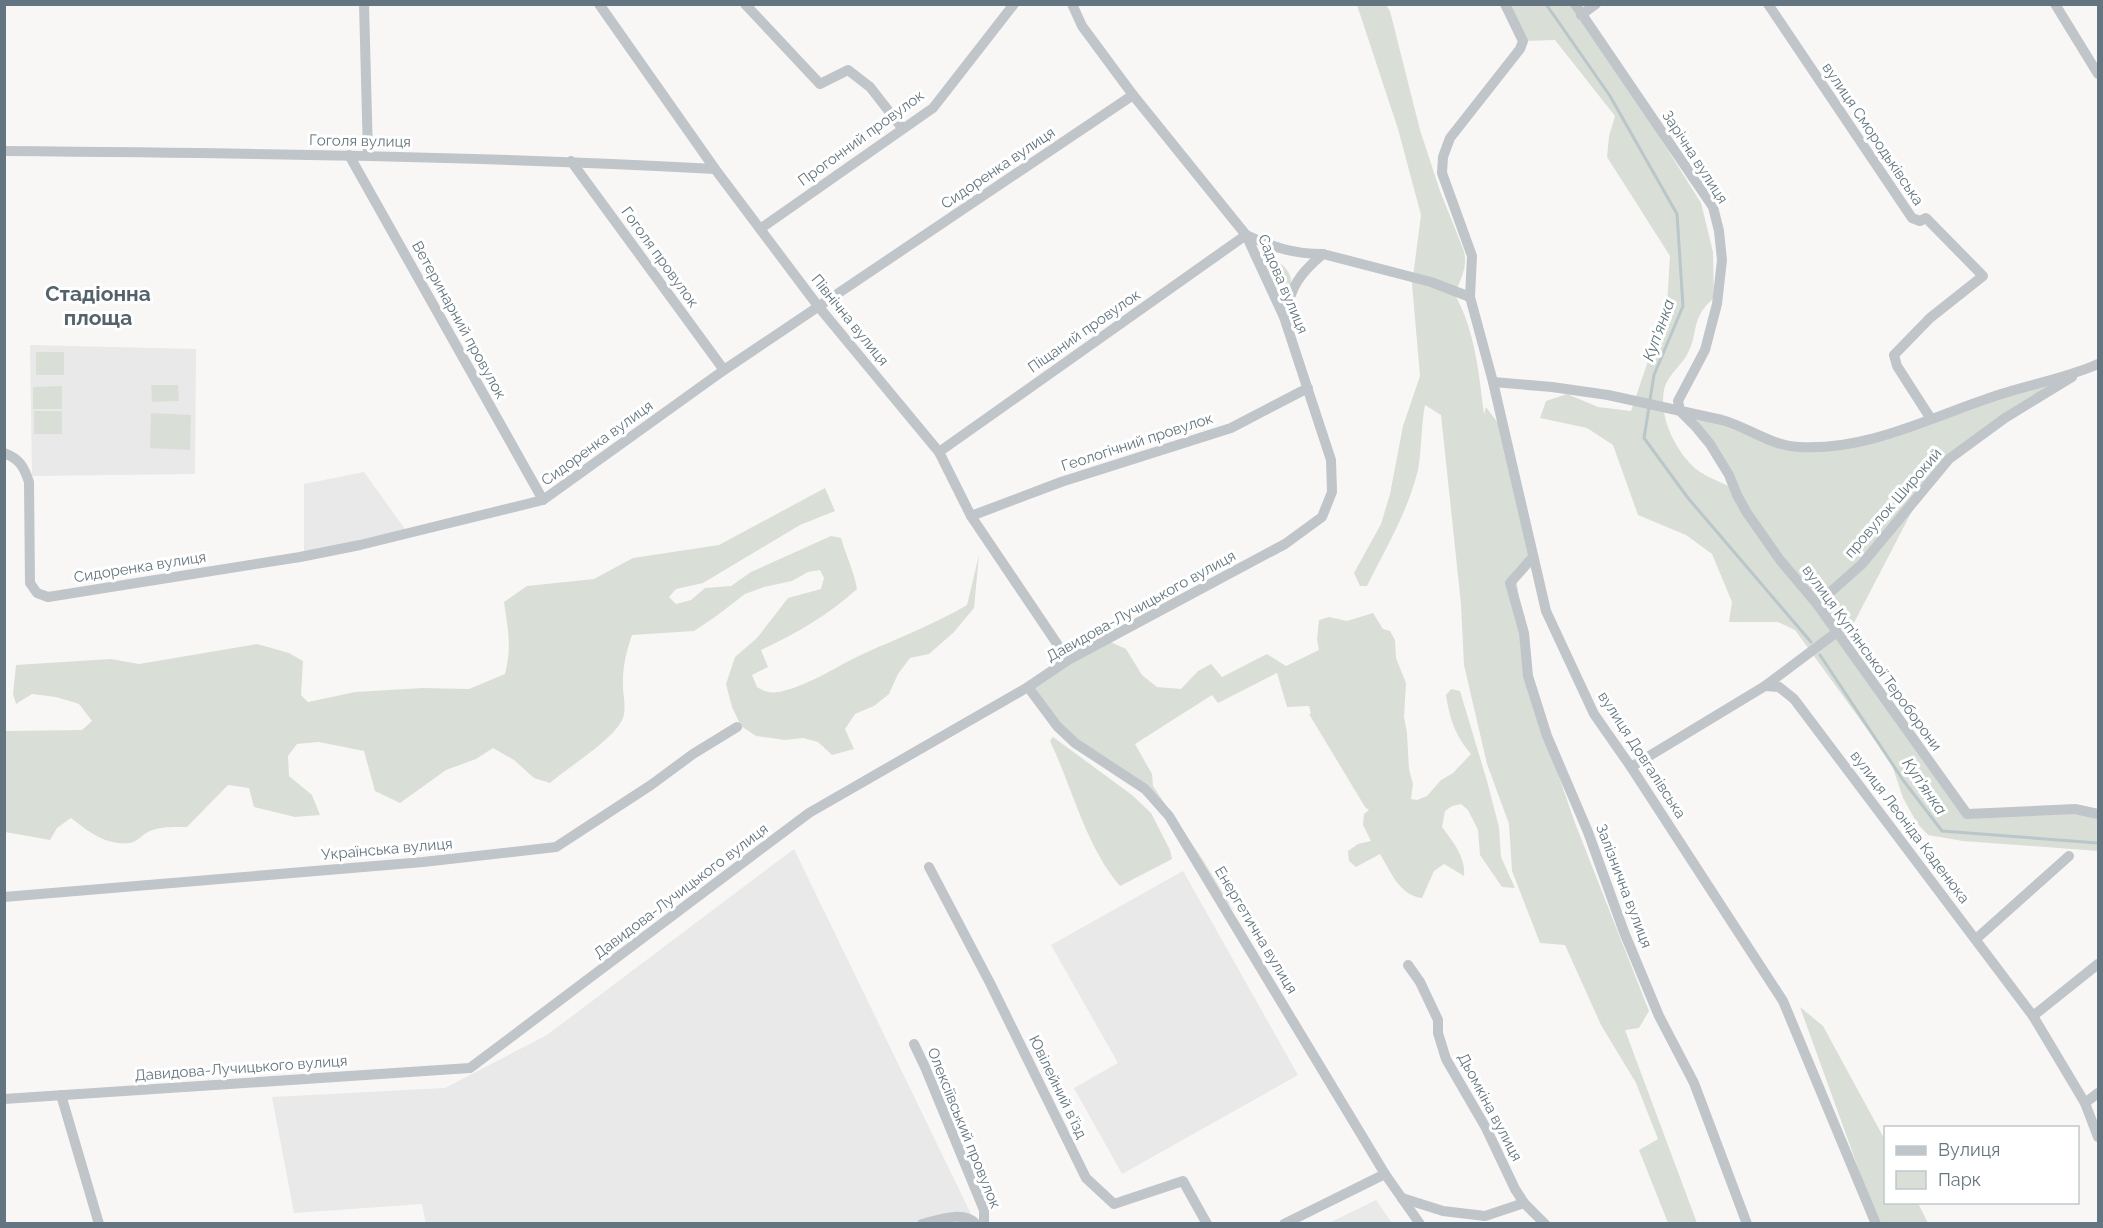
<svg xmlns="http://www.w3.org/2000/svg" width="2103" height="1228" viewBox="0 0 2103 1228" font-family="Raleway,sans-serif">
	<rect width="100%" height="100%" fill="#f8f7f5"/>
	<g fill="#e8e9e8">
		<path d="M30 345 196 349 195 474 32 476Z"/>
		<path d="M364 472 407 532 304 553V484Z"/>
		<path d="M794 849 971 1214 921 1224H426L422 1204 294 1213 272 1097 445 1088 547 1035Z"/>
		<path d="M1183 871 1298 1075 1122 1174 1074 1088 1118 1063 1051 945Z"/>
		<path d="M1376 1200 1392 1223H1329Z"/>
	</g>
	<g fill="#d9dfd6">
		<path d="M1357 5H1386L1390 11 1420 130 1440 191 1464 251C1468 268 1460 279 1455 295 1475 330 1479 374 1484 414L1486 407 1498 423 1530 554 1515 570 1524 633 1529 690 1575 823 1649 1011 1639 1028 1625 1030 1697 1223H1668L1639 1150 1658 1139 1636 1083 1601 1025 1565 945 1540 943 1512 871 1509 824 1487 764 1464 665 1461 604 1441 415 1425 405C1421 425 1422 448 1418 470 1408 511 1386 548 1367 586H1360L1354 573 1381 524 1390 494 1403 426 1420 376 1412 284 1421 215 1398 129Z"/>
		<path d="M1504 5H1577L1701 203 1713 252 1714 298C1690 318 1699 333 1687 355 1681 365 1669 375 1665 386 1657 414 1675 451 1696 469 1706 477 1721 482 1733 488L1721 461 1680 411 1783 444 1857 443 2086 368 1952 456 1932 479 1910 515 1844 642 1967 814 2060 810 2098 815V851L1963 841 1928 835 1917 823 1903 798 1891 762 1795 630 1778 622H1729L1732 602 1712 554 1686 535 1638 515 1613 445 1587 428 1540 418 1546 401 1567 394 1598 407 1631 411 1667 305 1670 256 1607 157 1609 136 1615 116 1555 40 1523 41Z"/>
		<path d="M1271 258C1291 267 1300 285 1279 300L1263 265 1267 259Z"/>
		<rect x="36" y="352" width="28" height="23"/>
		<path d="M151 385H178L179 401 152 402Z"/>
		<path d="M62 386V409H33V387Z"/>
		<rect x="34" y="411" width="28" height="23"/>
		<path d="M151 413 191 415 190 450 150 448Z"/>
		<path d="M825 488 835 511 800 525 703 583 676 589 669 597 676 604 691 600 705 588 731 586 751 572 831 536 841 538C846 556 854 571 857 589 829 615 795 634 761 650L768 667 752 675 757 687C765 692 773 694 783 691 811 684 837 666 863 654 898 638 933 625 967 605L979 555 974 608 954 632 929 654 910 658 898 674 889 694 874 706 855 714 845 729 854 749 832 755 818 742 803 738 785 740 756 736 741 726 732 707 726 684 735 657 757 638 788 598 821 589 824 578 820 570 808 572 792 581 764 587 745 594 715 617 694 631 632 635C627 650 623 664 623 681 622 693 627 705 623 718 615 739 568 767 550 783L534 778 514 760 493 748 476 759 446 770 400 803 375 791 364 751 319 742 297 744 288 756 289 776 312 795 320 815 295 817 254 807 249 788 228 785 187 827C175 827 161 826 150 831 143 834 137 842 130 843 106 846 88 831 71 818L57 828 50 840 5 832 4 731 82 730 92 721 79 704 56 697 32 694 16 704 13 694 16 665 111 659 139 664 257 644 289 653 303 661 301 695 308 702 355 692 423 688 469 689 505 674C512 646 508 630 504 602L527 586 594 579 633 558 719 545Z"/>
		<path d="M1373 613 1383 629 1390 631 1395 640 1396 658 1406 683 1404 717 1407 733 1409 769 1413 784 1411 799 1417 800 1427 796 1441 780 1453 773 1471 754C1455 735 1450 720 1446 695L1451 689 1460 691 1487 781 1499 827 1501 857 1515 888 1502 887 1480 855 1478 830 1468 810 1461 804 1452 806 1445 811 1442 827C1453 842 1466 857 1464 876L1444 864 1434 871 1422 898C1399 895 1391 872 1380 854L1356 867 1349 861 1348 851 1358 844 1371 841 1363 825 1364 814 1369 810 1365 807 1309 714H1311L1309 706 1287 707 1277 673 1218 703 1212 695 1135 744 1152 774 1153 786 1203 860 1234 912 1145 789 1076 744 1028 687 1106 640 1126 649 1142 675 1157 687 1181 689 1198 671 1211 664 1222 677 1267 654 1286 666 1319 650 1317 640 1319 620 1329 617 1347 621Z"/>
		<path d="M1053 737 1132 795 1151 813 1170 850 1172 859 1120 886C1085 845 1073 789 1050 741Z"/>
		<path d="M1800 1007 1823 1026 1885 1140 1886 1202 1918 1203 1928 1223H1878Z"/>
	</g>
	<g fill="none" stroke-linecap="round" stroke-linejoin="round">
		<g stroke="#b9c6ca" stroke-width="3">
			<path d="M1546 4 1610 96 1677 214 1683 306 1654 375 1650 400"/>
			<path d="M1649 407 1644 438 1688 498 1811 642"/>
			<path d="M1820 655 1903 780 1942 831 2098 843"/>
		</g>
		<g stroke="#c0c5c9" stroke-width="10">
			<path d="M364 4 368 155"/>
			<path d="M599 4 715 169 818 306 939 452 971 516 1068 660"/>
			<path d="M745 4 820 84 848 70 870 87 902 128"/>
			<path d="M1505 4 1523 41 1520 49 1450 138 1443 157 1442 173 1472 256 1470 297 1493 382 1546 611 1594 714 1631 767 1783 1001 1876 1224"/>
			<path d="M1575 4 1713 207 1719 231 1722 260 1717 304 1705 350 1678 401 1680 411 1696 427 1710 444 1729 475 1737 495 1747 513 1780 560 1817 604 1967 814 2075 809 2098 814"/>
			<path d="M1768 4 1912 218 1920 221 1926 218 1983 276 1930 318 1894 355 1897 366 1931 419"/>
			<path d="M2055 4 2098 74"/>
			<path d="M1581 15 1596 4"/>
			<path d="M4 151C242 153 478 156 715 169"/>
			<path d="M349 155 543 500"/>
			<path d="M571 161 724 370"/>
			<path d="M760 229 933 108 1014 4"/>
			<path d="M1284 317C1292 286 1298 275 1323 254L1431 282 1470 297"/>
			<path d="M1493 382 1552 387 1608 395 1722 420C1748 427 1771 446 1799 447 1869 451 1933 416 1998 395 2031 384 2067 378 2098 364"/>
			<path d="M939 452 1246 235C1272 247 1294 254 1323 254"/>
			<path d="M4 453C20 459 24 467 29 482L30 583 37 593 48 597 300 557 360 545 543 500 724 370 1133 95"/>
			<path d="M971 516 1061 482 1231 428 1308 388"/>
			<path d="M1533 557 1510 583 1524 633 1528 676 1547 736 1588 832 1624 932 1659 1016 1694 1083 1747 1224"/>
			<path d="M1817 604 1862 564 1949 459 2005 418 2072 377"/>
			<path d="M1765 686 1837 632"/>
			<path d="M1028 687 1057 726 1075 743 1145 789 1169 816 1385 1174 1420 1224"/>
			<path d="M1631 767 1765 686 1779 687 1794 699 2033 1016 2085 1103 2098 1137"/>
			<path d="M929 867 990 983 1086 1178 1114 1204 1183 1181 1207 1224"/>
			<path d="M4 897 423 862 556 847 651 785 693 754 737 727"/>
			<path d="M1976 939 2069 856"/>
			<path d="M1408 965 1420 982 1438 1020V1033L1446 1059 1486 1128 1515 1189 1524 1203 1545 1224"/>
			<path d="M2033 1016 2098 964"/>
			<path d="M914 1044 925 1067 984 1210V1224"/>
			<path d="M61 1095 99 1224"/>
			<path d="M4 1099 470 1068 809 813 1028 687 1068 660 1285 544 1322 517 1332 492 1331 460 1284 317 1246 235 1133 95 1082 26 1072 4"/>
			<path d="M2085 1103 2098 1093"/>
			<path d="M1402 1198 1443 1211 1485 1216 1524 1203"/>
			<path d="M922 1224C938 1220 964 1210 976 1224"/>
			<path d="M1284 1224 1385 1174"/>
		</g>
	</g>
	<g text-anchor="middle" stroke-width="6" stroke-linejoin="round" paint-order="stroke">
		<g font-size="15" fill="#627580" stroke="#fff">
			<text transform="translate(1873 134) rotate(56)" y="5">вулиця Смородьківська</text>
			<text transform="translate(861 138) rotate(-36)" y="5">Прогонний провулок</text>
			<text transform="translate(360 141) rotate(1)" y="5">Гоголя вулиця</text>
			<text transform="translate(1695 157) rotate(57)" y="5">Зарічна вулиця</text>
			<text transform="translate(998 168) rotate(-34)" y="5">Сидоренка вулиця</text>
			<text transform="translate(660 257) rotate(54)" y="5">Гоголя провулок</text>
			<text transform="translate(1283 284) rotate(67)" y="5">Садова вулиця</text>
			<text transform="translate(459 320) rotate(61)" y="5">Ветеринарний провулок</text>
			<text transform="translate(850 320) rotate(51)" y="5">Північна вулиця</text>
			<text transform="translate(1084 331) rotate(-35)" y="5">Піщаний провулок</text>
			<text transform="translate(1137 442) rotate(-18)" y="5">Геологічний провулок</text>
			<text transform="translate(597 443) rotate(-36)" y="5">Сидоренка вулиця</text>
			<text transform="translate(1893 503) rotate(-49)" y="5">провулок Широкий</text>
			<text transform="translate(140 567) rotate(-9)" y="5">Сидоренка вулиця</text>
			<text transform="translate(1141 606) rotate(-29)" y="5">Давидова-Лучицького вулиця</text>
			<text transform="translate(1872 658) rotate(54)" y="5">вулиця Куп'янської Тероборони</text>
			<text transform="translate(1642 755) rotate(57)" y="5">вулиця Довгалівська</text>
			<text transform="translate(1910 827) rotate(53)" y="5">вулиця Леоніда Каденюка</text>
			<text transform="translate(387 849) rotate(-5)" y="5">Українська вулиця</text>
			<text transform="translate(1624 886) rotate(69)" y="5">Залізнична вулиця</text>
			<text transform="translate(681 891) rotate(-37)" y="5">Давидова-Лучицького вулиця</text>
			<text transform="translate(1256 930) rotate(59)" y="5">Енергетична вулиця</text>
			<text transform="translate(241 1068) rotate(-4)" y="5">Давидова-Лучицького вулиця</text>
			<text transform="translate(1058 1087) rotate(64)" y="5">Ювілейний в'їзд</text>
			<text transform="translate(1490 1107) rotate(62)" y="5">Дьомкіна вулиця</text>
			<text transform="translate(964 1128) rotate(68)" y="5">Олексіївський провулок</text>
		</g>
		<g font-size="16" font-style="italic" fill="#5d757b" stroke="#fff">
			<text transform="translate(1658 330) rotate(-70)" y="6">Куп'янка</text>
			<text transform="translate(1925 786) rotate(55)" y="6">Куп'янка</text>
		</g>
		<g font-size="21" font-weight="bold" fill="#54626b" stroke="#fff">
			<text x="98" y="301">Стадіонна<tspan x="98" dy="24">площа</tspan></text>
		</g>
	</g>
	<rect width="2103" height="1228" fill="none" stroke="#627580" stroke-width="12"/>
	<rect x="1884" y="1126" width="195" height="78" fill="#ffffff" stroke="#c0c8cc" stroke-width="1.5"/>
	<rect x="1896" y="1146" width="30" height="9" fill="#c0c5c9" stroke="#c0c8cc" stroke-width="1.5"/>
	<text x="1938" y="1156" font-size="18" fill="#627580">Вулиця</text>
	<rect x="1896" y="1171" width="30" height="18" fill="#d9dfd6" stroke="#c0c8cc" stroke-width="1.5"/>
	<text x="1938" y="1186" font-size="18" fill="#627580">Парк</text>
</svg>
